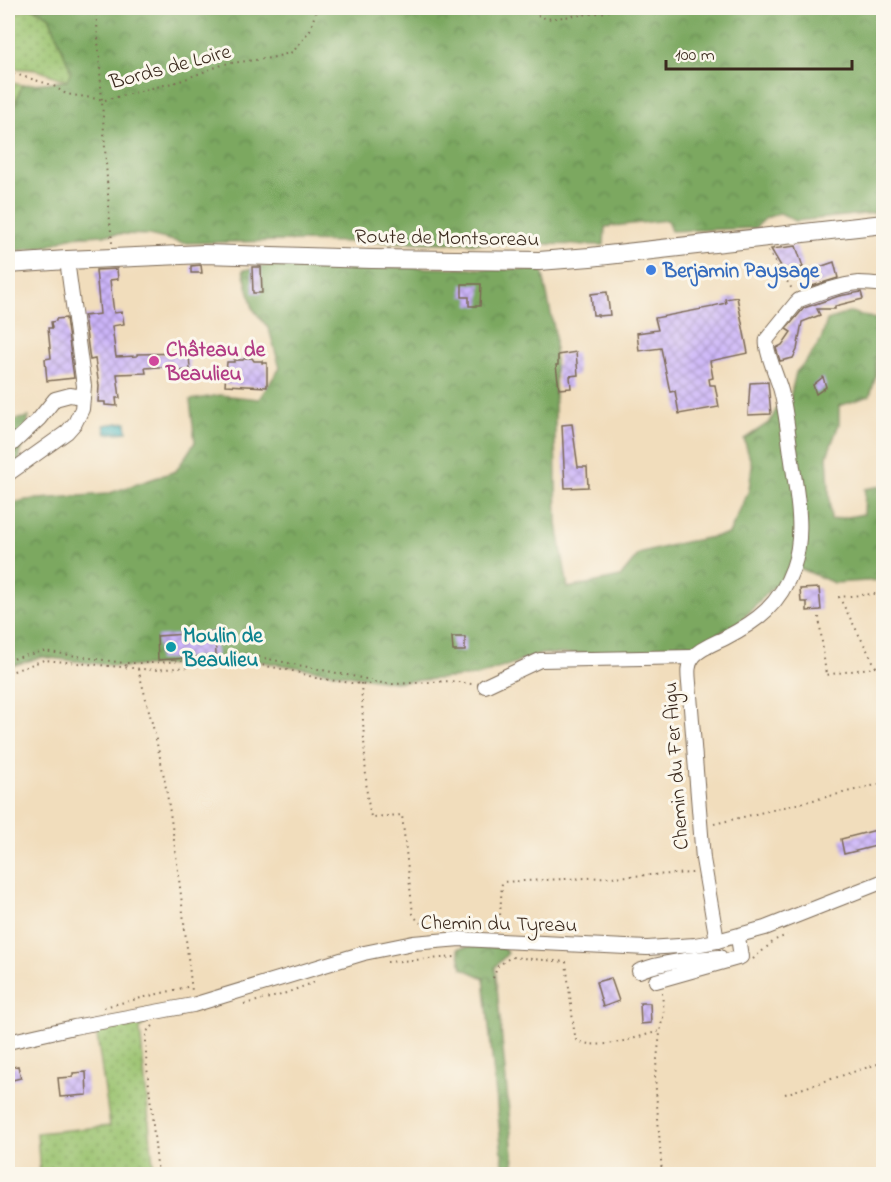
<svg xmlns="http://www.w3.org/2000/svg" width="891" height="1182" viewBox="0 0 891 1182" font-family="'Indie Flower',sans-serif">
	<defs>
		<pattern id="grass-dots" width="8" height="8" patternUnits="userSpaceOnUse" patternTransform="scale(1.5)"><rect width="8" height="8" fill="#9ac26e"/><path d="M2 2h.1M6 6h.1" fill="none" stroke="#7f9e5a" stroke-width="1.8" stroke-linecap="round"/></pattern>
		<pattern id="forest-crowns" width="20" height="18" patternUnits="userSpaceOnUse" patternTransform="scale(1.5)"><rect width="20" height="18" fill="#7ba861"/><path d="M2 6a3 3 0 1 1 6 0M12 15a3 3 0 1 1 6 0" fill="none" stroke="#66894f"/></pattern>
		<pattern id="water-rules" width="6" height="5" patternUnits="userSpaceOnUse" patternTransform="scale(1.5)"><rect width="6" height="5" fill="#42b2bb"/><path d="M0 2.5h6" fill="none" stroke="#389197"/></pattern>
		<pattern id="building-cross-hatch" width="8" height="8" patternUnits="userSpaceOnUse" patternTransform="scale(1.5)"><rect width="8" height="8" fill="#ccb5f9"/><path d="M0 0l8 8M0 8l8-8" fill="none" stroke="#a793c9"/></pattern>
	</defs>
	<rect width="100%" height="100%" fill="#fbf7ec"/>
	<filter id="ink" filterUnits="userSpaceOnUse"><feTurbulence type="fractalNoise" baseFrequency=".0167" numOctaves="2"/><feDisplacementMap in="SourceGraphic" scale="12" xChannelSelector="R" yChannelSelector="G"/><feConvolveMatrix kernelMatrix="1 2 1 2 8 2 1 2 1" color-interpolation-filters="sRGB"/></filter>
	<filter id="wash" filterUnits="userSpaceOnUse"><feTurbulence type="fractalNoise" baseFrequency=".008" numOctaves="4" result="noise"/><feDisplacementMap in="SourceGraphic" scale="24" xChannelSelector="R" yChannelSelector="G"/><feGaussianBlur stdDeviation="1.35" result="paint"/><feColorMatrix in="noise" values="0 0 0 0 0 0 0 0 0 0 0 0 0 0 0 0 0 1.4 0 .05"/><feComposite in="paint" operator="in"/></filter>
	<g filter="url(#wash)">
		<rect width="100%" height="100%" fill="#f1ddbc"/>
		<g fill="url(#grass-dots)" stroke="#6a7646" stroke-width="1.5">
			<path d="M33 8 49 16 71 71 67 81 38 70 12 68 8 65V15Z"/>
			<path d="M8 82 22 85 13 111 8 143Z"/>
			<path d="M147 1020 140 1029 154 1174H40L37 1133 110 1126 96 1029Z"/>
		</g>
		<g fill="url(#forest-crowns)" stroke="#5b6940" stroke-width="1.5">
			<path d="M33 8H883V212L796 221 780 213 766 218 755 228 671 231 667 220 605 227 604 245 280 241 182 243 149 235 120 234 70 237 46 247 8 252V143L13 111 22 85 67 81 71 71 49 16Z"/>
			<path d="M271 265 542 270 555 333V433L557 524 568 588 620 577 639 554 680 543 729 534 749 490 752 466 744 439 770 422 779 404 790 398 796 372 807 360 821 340 827 320 851 312 876 319V376L870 396 839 406V424L827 456 831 520 864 514 865 489 883 486V580L834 583 797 567 766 594 739 623 682 652 541 654 477 676 394 682 250 660 125 667 42 657 8 667V421L29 417 9 504 26 500 107 494 176 471 195 442 190 400 220 395 259 399 280 368 269 329 253 309 243 270Z"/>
			<path d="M478 945 503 948 508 953 495 967 515 1174H504L484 978 462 968 458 948Z"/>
		</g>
		<path fill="url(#water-rules)" stroke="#3e6e6c" stroke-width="1.5" d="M126 422 127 432 106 434 104 425Z"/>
		<g id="blocks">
			<g fill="url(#building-cross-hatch)">
				<path d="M796 246 803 267 785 273 771 249Z"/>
				<path d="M834 262 838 278 809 287 805 272Z"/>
				<path d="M201 265 202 273H191V266Z"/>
				<path d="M252 267H261L262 293H253Z"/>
				<path d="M117 269 118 279 110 280 114 313 122 312 124 324 112 326 116 357 137 356V354L189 353 190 370 172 371V366L145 368 146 373 117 374 120 398H116L117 406 105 405V402H98L99 386 95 359 90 360 84 316 100 314 96 270Z"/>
				<path d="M462 284H481L480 306H469V297H462Z"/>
				<path d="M607 292 610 315 598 316V315H593L591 294Z"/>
				<path d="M861 292 863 299 835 306V309H817L820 315 802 322 797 350 793 358 780 361 776 348 782 345 791 332 786 329 804 308 839 296Z"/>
				<path d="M737 297 748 353 710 361 713 378 709 379 710 385H715L719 407 679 414 675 391 670 392 661 348 639 351 637 333 658 330 655 318 713 307V306L726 303 725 299Z"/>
				<path d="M66 318 74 378 47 381 45 359 51 358 48 328H52L51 322 56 321V319Z"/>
				<path d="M576 352 578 375 570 376 571 388 559 389 556 365H558V355Z"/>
				<path d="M245 358H252L254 361H262V363H267V387L225 385 227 362H234V360H243Z"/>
				<path d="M823 377 826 387 816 394 813 385Z"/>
				<path d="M768 382 771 414 748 415 750 383Z"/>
				<path d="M572 424 578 467H587L588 487 565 488 562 425Z"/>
				<path d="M819 588 821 610 807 611V602H801L800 589Z"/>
				<path d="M215 632 216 656 158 660 157 636Z"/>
				<path d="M452 637H465V651H453Z"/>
				<path d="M884 828V844L844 854 841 839Z"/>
				<path d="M611 978 619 1001 603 1007 596 982Z"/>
				<path d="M640 1003H650L651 1023 641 1024Z"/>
				<path d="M18 1066 21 1078 8 1081V1068Z"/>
				<path d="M86 1072 87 1095 60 1097 58 1078 73 1077V1073Z"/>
			</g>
		</g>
	</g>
	<g filter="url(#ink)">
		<use href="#blocks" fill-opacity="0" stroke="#7b6955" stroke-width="1.5"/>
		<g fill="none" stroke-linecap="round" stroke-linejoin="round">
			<g stroke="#7b6955" stroke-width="16">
				<g id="minor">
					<path d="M8 448 39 419 55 399 70 395 83 397"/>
					<path d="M8 474 67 432 75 423 82 409 84 386 67 260"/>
					<path d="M485 686 540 660 693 657"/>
					<path d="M717 941 703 859 689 683C688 673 687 664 694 656 701 648 715 643 725 638 758 621 780 604 793 568 806 532 796 491 791 454 788 433 786 411 781 391 778 379 764 348 767 339L796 303 799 300C818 293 839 285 859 283 867 283 876 284 884 285"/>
					<path d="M639 971C664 961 693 959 720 957"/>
					<path d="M656 981 741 957 738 937"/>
					<path d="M8 1042 74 1027 193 1005 364 953 413 943 460 939 647 948 695 945 717 941 765 928 884 881"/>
				</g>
			</g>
			<g stroke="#7b6955" stroke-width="20">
				<path id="major" d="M8 264 67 260 204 254 372 259 539 261 590 257 884 224"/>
			</g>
			<g stroke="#7b6955" stroke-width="2" stroke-dasharray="1.5 4.5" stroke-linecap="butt">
				<path d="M96 8 109 210 112 243"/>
				<path d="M307 8 316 11"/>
				<path d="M521 8 547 19 606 12 621 8"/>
				<path d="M8 72 52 85 66 94 105 100 180 81 224 64 271 58 293 52 310 30 317 8"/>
				<path d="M768 251 792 289"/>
				<path d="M819 617 826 675 876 667 884 684"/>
				<path d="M8 660 43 651 124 663 127 667"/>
				<path d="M127 663H152L254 656 371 680"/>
				<path d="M876 667 839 597 884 593"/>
				<path d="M138 669C149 710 160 752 167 794 178 860 184 925 192 991"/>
				<path d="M8 673 44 660 154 670 245 662 293 671 316 678 351 683 369 684 373 682 393 684 450 681 472 684"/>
				<path d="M361 683 367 796 371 817 402 815 413 914C419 924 425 927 436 927"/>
				<path d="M714 824 884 783"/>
				<path d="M487 927 500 916 502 882 693 873"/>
				<path d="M753 959 775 940 787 935"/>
				<path d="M387 962 456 957"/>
				<path d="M493 978 498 966 511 957 566 962 574 1030 576 1040C600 1052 636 1037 660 1031"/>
				<path d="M662 993 664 1014 661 1025 655 1076 662 1174"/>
				<path d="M244 1004 278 996 315 982"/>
				<path d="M104 1007 191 986"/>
				<path d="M153 1026 146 1032V1057L158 1174"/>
				<path d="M785 1094 884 1062"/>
			</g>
			<use href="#minor" stroke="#fff" stroke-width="14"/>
			<use href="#major" stroke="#fff" stroke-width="18"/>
		</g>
	</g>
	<circle fill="#3f7fe0" stroke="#fbf7ec" stroke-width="2" cx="651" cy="270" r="6"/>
	<circle fill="#d1479c" stroke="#fbf7ec" stroke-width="2" cx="154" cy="361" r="6"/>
	<circle fill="#0f9aa8" stroke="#fbf7ec" stroke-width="2" cx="171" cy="647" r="6"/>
	<g text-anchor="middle" stroke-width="6" stroke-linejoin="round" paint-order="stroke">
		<g font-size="21" fill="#3b2a1e" stroke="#fbf7ec">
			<text transform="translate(170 66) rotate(-15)" y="7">Bords de Loire</text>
			<text transform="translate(447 237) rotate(1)" y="7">Route de Montsoreau</text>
			<text transform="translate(675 766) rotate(-94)" y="7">Chemin du Fer Aigu</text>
			<text transform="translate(499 923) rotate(1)" y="7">Chemin du Tyreau</text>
		</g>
		<g font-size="21" font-weight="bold" fill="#366cbe" stroke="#fbf7ec" text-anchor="start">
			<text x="663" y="277">Berjamin Paysage</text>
		</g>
		<g font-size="21" font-weight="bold" fill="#b23c85" stroke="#fbf7ec" text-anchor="start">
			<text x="166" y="356">Château de<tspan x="166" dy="24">Beaulieu</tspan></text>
		</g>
		<g font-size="21" font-weight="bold" fill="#0d838f" stroke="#fbf7ec" text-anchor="start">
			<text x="183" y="642">Moulin de<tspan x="183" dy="24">Beaulieu</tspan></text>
		</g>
	</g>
	<rect width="891" height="1182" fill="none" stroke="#fbf7ec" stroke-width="30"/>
	<path d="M666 60v9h186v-9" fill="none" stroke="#3b2a1e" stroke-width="3"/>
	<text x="675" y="60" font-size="18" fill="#3b2a1e" stroke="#fbf7ec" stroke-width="4.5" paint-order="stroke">100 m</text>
</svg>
